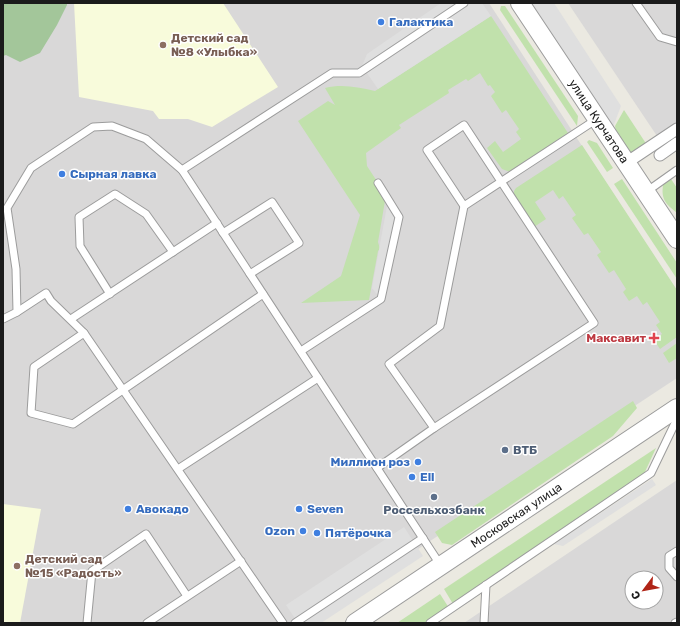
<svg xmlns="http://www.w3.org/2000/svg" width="680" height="626" viewBox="0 0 680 626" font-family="Rubik,sans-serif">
	<rect width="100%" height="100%" fill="#ebe9e1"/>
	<g fill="#d9d8d8" fill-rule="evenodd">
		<path d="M3 3H489L677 292V378L306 623H3Z"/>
		<path d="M568 3H677V123L657 136Z"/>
		<path d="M677 480V623H464ZM632 578H656V602H632Z"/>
	</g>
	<g fill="#f8fbdb">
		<path d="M74 3H223L278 87 212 127 188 119H159L153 111 79 97Z"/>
		<path d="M3 504 41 509 20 623H3Z"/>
	</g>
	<g fill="#c1e1ac">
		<path d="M501 6H505L578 116 577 126 500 10Z"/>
		<path d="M491 16 568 133 510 172 502 169 487 148 495 141 503 152 521 139 516 132 519 129 506 110 502 113 491 96 495 92 490 85 488 86 480 73 468 81 466 79 448 90 449 93 399 125 401 128 366 153 367 166 386 195 378 242 380 249 378 251 369 300 301 303 341 276 360 215 298 121 328 101 335 105 325 88C342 84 357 87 375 91Z"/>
		<path d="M624 110 647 145 632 155 616 132 615 126Z"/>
		<path d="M589 140 597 143 613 168 607 172 587 142Z"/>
		<path d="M582 145 677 290V337L660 349 654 340 662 334 656 325 660 322 647 302 643 305 637 296 629 301 623 292 626 289 614 270 609 273 597 255 601 252 588 233 584 235 572 218 576 215 563 196 559 199 553 190 535 202 546 219 534 227 514 196V191L516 188Z"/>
		<path d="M622 179 677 263V279L614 184Z"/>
		<path d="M671 179 677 188V213C666 204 661 200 663 185Z"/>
		<path d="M677 343V358L669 363 663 353Z"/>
		<path d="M633 401 637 408 613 436 452 545 442 543 435 532Z"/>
		<path d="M656 448 644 474 453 604 444 589Z"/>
		<path d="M440 594 449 608 426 623H397Z"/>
	</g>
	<path fill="#a3c69a" d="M3 3H67V5L57 25 40 53 20 62 6 55 3 56Z"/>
	<g fill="#dfdfdf">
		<path d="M441 3H482L491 16 378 89 362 66 367 54Z"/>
		<path d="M531 3H554L621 106 613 127Z"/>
		<path d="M387 206 396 220 379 297 372 288Z"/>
		<path d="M652 479 656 485 563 546 554 544Z"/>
		<path d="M404 527 423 556 321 623H298L286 605Z"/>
	</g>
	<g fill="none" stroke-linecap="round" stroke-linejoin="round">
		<g stroke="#9c9c9c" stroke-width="9">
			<g id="service">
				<path d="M636 3 660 37 677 42"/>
				<path d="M182 170 332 73H359L464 3"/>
				<path d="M646 192 677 170"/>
				<path d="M223 233 272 202 299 243 250 274"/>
				<path d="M110 294 80 246 79 217 115 194 146 214 173 252"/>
				<path d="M17 312 46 293 51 301 84 333 283 623"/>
				<path d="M3 319 17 312 16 269 7 208 31 168 93 127 112 126 146 139 182 170 441 566"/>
				<path d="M71 319 217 223"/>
				<path d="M84 333 34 367 31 413 73 424 263 294"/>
				<path d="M301 351 381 299 399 217 378 183"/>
				<path d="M434 428 594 323 464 125 427 150 464 206"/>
				<path d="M377 468 434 428 389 364 440 326 464 206 597 119"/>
				<path d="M178 469 318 378"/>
				<path d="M677 551 669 556V568L677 577"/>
				<path d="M87 623 92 571 146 534 187 596"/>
				<path d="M147 623 241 561"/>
				<path d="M295 623 423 538"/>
				<path d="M430 623 651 473 677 419"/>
				<path d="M484 623 486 585"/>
				<path d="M675 623 677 622"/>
			</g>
		</g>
		<g stroke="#9c9c9c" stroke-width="13">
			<g id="pedestrian">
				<path d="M660 155 677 143"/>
				<path d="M626 163 677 129"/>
			</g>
		</g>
		<g stroke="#9c9c9c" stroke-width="20">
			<g id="tertiary">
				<path id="s1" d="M520 3 677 239"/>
				<path id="s2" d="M355 623 677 408"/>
			</g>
		</g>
		<use href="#service" stroke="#fff" stroke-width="7"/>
		<use href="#pedestrian" stroke="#fff" stroke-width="11"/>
		<use href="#tertiary" stroke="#fff" stroke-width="18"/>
	</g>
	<g fill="#3f7fe0" stroke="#fff" stroke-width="1.5">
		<circle cx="381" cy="22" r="4"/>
		<circle cx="62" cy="174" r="4"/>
		<circle cx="418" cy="462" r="4"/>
		<circle cx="412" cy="477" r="4"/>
		<circle cx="128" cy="509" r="4"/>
		<circle cx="299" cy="509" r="4"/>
		<circle cx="303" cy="531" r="4"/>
		<circle cx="317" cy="533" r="4"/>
	</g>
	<g fill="#8d6e63" stroke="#fff" stroke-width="1.5">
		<circle cx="163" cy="45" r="4"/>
		<circle cx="17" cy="566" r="4"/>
	</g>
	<path fill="#e0444e" stroke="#fff" stroke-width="1.5" d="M652 332h4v4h4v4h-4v4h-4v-4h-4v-4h4z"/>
	<g fill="#5c6f8a" stroke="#fff" stroke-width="1.5">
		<circle cx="505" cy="450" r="4"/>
		<circle cx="434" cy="497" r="4"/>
	</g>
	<g text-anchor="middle" stroke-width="3" stroke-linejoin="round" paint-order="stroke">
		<g font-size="12" font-weight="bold" fill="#366cbe" stroke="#fff" text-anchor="start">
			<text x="389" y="26">Галактика</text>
			<text x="70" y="178">Сырная лавка</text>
			<text x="410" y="466" text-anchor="end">Миллион роз</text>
			<text x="420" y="481">Ell</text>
			<text x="136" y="513">Авокадо</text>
			<text x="307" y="513">Seven</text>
			<text x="295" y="535" text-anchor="end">Ozon</text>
			<text x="325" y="537">Пятёрочка</text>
		</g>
		<g font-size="12" font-weight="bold" fill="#785e54" stroke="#fff" text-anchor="start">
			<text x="171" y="42">Детский сад<tspan x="171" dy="14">№8 «Улыбка»</tspan></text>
			<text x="25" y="563">Детский сад<tspan x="25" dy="14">№15 «Радость»</tspan></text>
		</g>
		<g font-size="12" fill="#1b1b1b" stroke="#fff">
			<text dy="4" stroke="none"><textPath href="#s1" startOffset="142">улица Курчатова</textPath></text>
			<text dy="4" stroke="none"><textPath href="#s2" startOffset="194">Московская улица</textPath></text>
		</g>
		<g font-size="12" font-weight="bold" fill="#be3a42" stroke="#fff" text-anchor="end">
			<text x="646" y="342">Максавит</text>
		</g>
		<g font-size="12" font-weight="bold" fill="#4e5e75" stroke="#fff" text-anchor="start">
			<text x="513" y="454">ВТБ</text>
			<text x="434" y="514" text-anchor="middle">Россельхозбанк</text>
		</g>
	</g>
	<rect width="680" height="626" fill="none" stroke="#1b1b1b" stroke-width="8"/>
	<g transform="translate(644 590) rotate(238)"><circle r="19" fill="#ffffff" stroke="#a4a4a4"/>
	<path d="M0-3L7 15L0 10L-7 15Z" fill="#b02416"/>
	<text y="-6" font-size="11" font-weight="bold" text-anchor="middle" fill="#1b1b1b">С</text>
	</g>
</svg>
